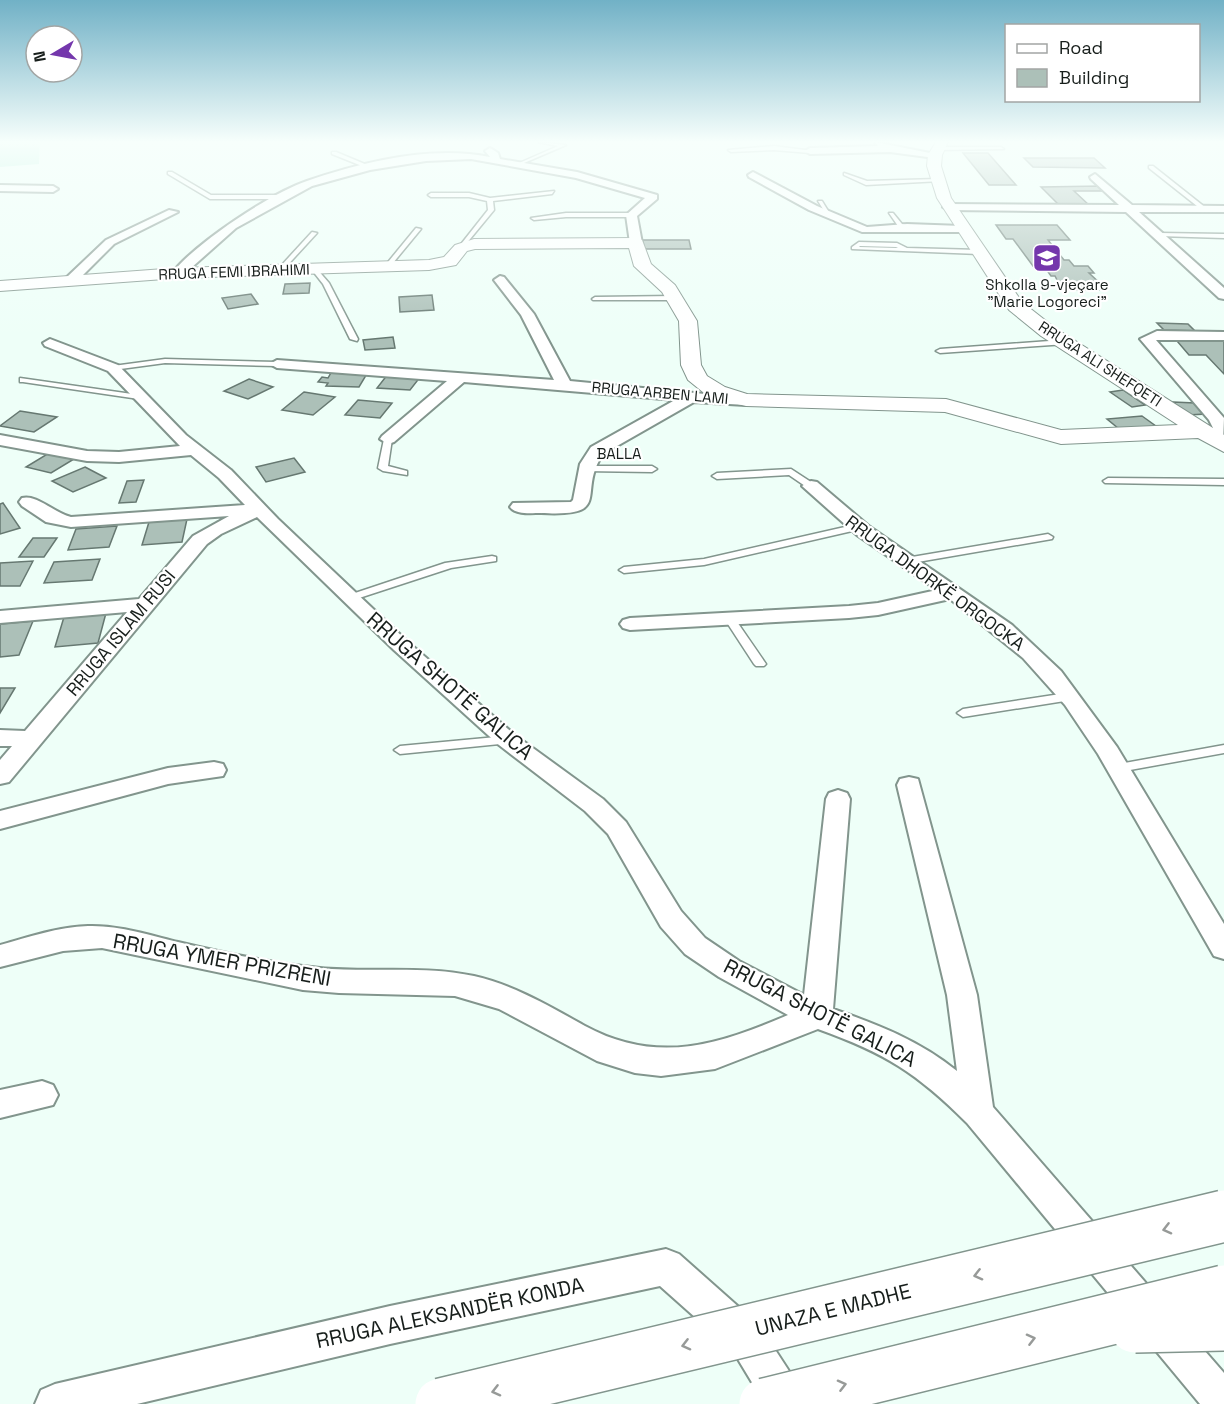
<svg xmlns="http://www.w3.org/2000/svg" width="1224" height="1404" viewBox="0 0 1224 1404" font-family="'Space Grotesk',sans-serif">
	<rect width="100%" height="100%" fill="#eefff8"/>
	<path fill="#afefd7" d="M0 142H40L39 164 0 167Z"/>
	<g fill="#acc0b8" stroke="#667871" stroke-width="1.5">
		<path d="M963 153H988L1016 185H989Z"/>
		<path d="M1024 158H1094L1105 168 1033 167Z"/>
		<path d="M1101 186 1106 191H1074L1090 206H1060L1041 187Z"/>
		<path d="M996 225H1057L1070 240H1048L1064 260H1069L1074 266H1088L1094 273H1089L1104 287H1095L1098 290H1062L1055 276H1051L1046 269 1050 270 1047 266H1033L1013 239H1006Z"/>
		<path d="M643 240H689L691 249H644Z"/>
		<path d="M310 283 309 293 283 294 285 284Z"/>
		<path d="M251 294 258 304 228 309 222 298Z"/>
		<path d="M432 295 434 310 400 312 399 297Z"/>
		<path d="M1157 323 1188 324 1195 331 1164 330Z"/>
		<path d="M393 337 395 348 365 350 363 340Z"/>
		<path d="M1201 340 1224 341V374L1206 355H1189L1177 341Z"/>
		<path d="M332 371 368 372 359 387 326 386 328 383 318 382 322 377 328 378Z"/>
		<path d="M388 374 421 376 410 390 377 388Z"/>
		<path d="M249 379 273 387 248 399 224 391Z"/>
		<path d="M1123 390 1145 405 1132 407 1110 392Z"/>
		<path d="M304 392 335 397 313 415 282 410Z"/>
		<path d="M358 400 392 403 380 418 345 415Z"/>
		<path d="M1173 402 1195 403 1206 414 1187 415Z"/>
		<path d="M20 411 57 417 34 432 0 426Z"/>
		<path d="M1142 416 1160 429 1124 433 1107 419Z"/>
		<path d="M49 453 74 459 51 473 26 467Z"/>
		<path d="M294 458 305 472 266 482 256 467Z"/>
		<path d="M85 467 106 478 73 492 52 481Z"/>
		<path d="M144 480 136 502 119 503 127 481Z"/>
		<path d="M3 503 20 528 0 534V504Z"/>
		<path d="M187 519 182 542 142 545 149 522Z"/>
		<path d="M117 526 109 547 68 550 76 529Z"/>
		<path d="M33 538H57L44 557H19Z"/>
		<path d="M100 559 92 580 44 583 54 562Z"/>
		<path d="M33 561 20 586H0V563Z"/>
		<path d="M106 613 98 643 55 647 64 617Z"/>
		<path d="M33 621 19 655 0 657V624Z"/>
		<path d="M0 688H15L0 713Z"/>
	</g>
	<g fill="none" stroke-linecap="round" stroke-linejoin="round">
		<g stroke="#82958d" stroke-width="3">
			<g id="lane">
				<path d="M538 142 566 145 517 166V164L558 146Z"/>
				<path d="M774 146 813 151 810 153 774 150 731 152 728 150Z"/>
				<path d="M938 147H1001L1004 149 936 150Z"/>
				<path d="M332 152H336L372 167 367 168 332 154Z"/>
				<path d="M1149 166H1153L1206 208V210H1202L1149 168Z"/>
				<path d="M168 172H172L211 195H282L285 197 282 199H210L168 174Z"/>
				<path d="M844 173 867 181 938 179 941 181 866 185 844 175Z"/>
				<path d="M554 191 552 194 493 201 494 210 461 250 458 248 488 210 487 201 469 197H431L428 195 431 193H469L490 198Z"/>
				<path d="M818 201H822L830 214H826Z"/>
				<path d="M566 213H631L634 215 631 217H566L534 220 531 218Z"/>
				<path d="M889 213H893L902 224 909 226V228L898 226Z"/>
				<path d="M416 228 421 229 388 269H384V267Z"/>
				<path d="M312 232 317 233 283 270H279V268Z"/>
				<path d="M1160 233 1224 234V238L1158 236Z"/>
				<path d="M859 242 897 243 907 248 979 250 982 252 979 254 852 249V247ZM860 246 896 247 898 248 859 247Z"/>
				<path d="M312 268H316L329 283 358 339 357 341 350 339 323 284 312 270Z"/>
				<path d="M595 297 675 296 678 298 675 300H593L592 299Z"/>
				<path d="M1063 340H1066V344L940 353 936 351 940 349Z"/>
				<path d="M165 359 277 362 281 364 277 366 165 363 113 370 109 368 113 366Z"/>
				<path d="M20 378 139 395 143 397 139 399 23 382H20Z"/>
				<path d="M388 436 392 439 388 466 407 471V475L383 471 378 468 384 439Z"/>
				<path d="M587 466H652L657 469 652 472 584 471 582 469Z"/>
				<path d="M791 469 814 484V488H808L789 475 717 479 712 476 717 473Z"/>
				<path d="M1108 478 1224 479V485L1105 483 1103 481Z"/>
				<path d="M858 524 861 525V529L704 565 624 573 619 570 624 567 704 559Z"/>
				<path d="M1048 534 1053 537 1052 539 906 564 901 561 906 558Z"/>
				<path d="M492 556 496 557V561L451 568 350 601 345 598 346 596 445 563Z"/>
				<path d="M729 615 733 616 766 664 764 666H756L754 664 724 618Z"/>
				<path d="M1067 693 1073 697 1071 700 963 717 957 713 963 709Z"/>
				<path d="M507 736 513 740 511 743 400 754 394 750 400 746Z"/>
				<path d="M1224 745V753L1119 772 1113 768 1119 764Z"/>
			</g>
		</g>
		<g stroke="#82958d" stroke-width="4">
			<g id="street">
				<path d="M875 142 940 155 935 158 890 152 810 154 805 151 810 148 878 146Z"/>
				<path d="M490 148 498 153 500 159 577 172 657 195V199L637 216 642 243 636 246 630 243 626 215 645 198 576 178 471 159 426 161 370 170 312 186 236 228 182 276H174L172 273C196 243 269 194 307 181 362 162 432 145 490 157L485 151Z"/>
				<path d="M753 172 817 206 867 227 907 224 962 226 968 229 962 232H862L809 210 749 177 748 175Z"/>
				<path d="M1095 174 1132 205 1224 206V212H1139L1224 288V299L1219 298 1126 212 948 210 943 207 948 204 1119 205 1091 179 1090 177Z"/>
				<path d="M0 185 53 186 58 189 53 192 0 191Z"/>
				<path d="M169 210 178 212 114 244 75 283H67V277L106 240Z"/>
				<path d="M500 276 504 277 534 314 570 381 705 394 746 395 754 400 746 405 694 402 603 454C576 493 615 517 541 513 531 513 516 515 510 507L513 503 571 502 573 500 580 464 591 447 675 400 464 382 394 442 388 444 380 439 382 436 447 381 277 368 270 364 277 360 554 380 521 315 494 280Z"/>
				<path d="M1157 331 1224 332V340H1156L1224 418 1223 443H1211L1209 440 1213 428 1209 420 1140 339Z"/>
				<path d="M50 339 118 365 186 435 231 470 278 519 408 642 515 735 603 799 626 822 681 911 705 938 739 961 804 995 826 799 829 793 838 790 847 793 850 799 833 1009C877 1024 920 1041 957 1071L947 995 897 785 900 779 909 777 918 779 977 995 993 1107 1224 1373V1404H1200L967 1123C917 1073 885 1053 818 1029L715 1069 661 1076 635 1073 597 1061 499 1009 455 996 339 993 303 990 102 948 63 951 0 967V945C29 937 58 927 88 926 118 925 149 935 178 942 224 953 272 963 320 968 371 973 423 965 474 976 514 985 549 1006 585 1026 657 1065 718 1045 788 1015L719 977 685 954 661 927 608 834 585 811 499 745 394 650 257 517 221 534 207 544 9 782 0 784V760L12 746H0V730L25 731 127 612 0 623V611L139 599 193 536 229 516 71 527 46 522 22 506 19 502 22 498C37 494 54 513 71 517L245 505 219 478 191 455 119 462 87 461 0 445V435L87 451 119 452 180 446 108 371 45 346 43 343Z"/>
				<path d="M811 481 817 482 870 527 1012 625 1061 671 1117 747 1224 924V959L1214 956 1098 754 1065 705 1023 658 950 599 878 615 849 618 630 630 623 628 620 624 623 620 630 618 849 606 878 603 937 590 857 535 802 486Z"/>
				<path d="M214 762 223 764 226 770 223 776 168 784 0 829V811L168 768Z"/>
				<path d="M42 1081 53 1085 58 1095 53 1105 0 1118V1090Z"/>
				<path d="M666 1249 679 1254 759 1325 800 1388 805 1404H765L733 1351 660 1286 390 1344 137 1404H35L41 1390 55 1384 390 1306Z"/>
			</g>
		</g>
		<g stroke="#82958d" stroke-width="2">
			<path id="secondary" d="M936 142H948L942 155 941 166 951 198 1022 302 1055 328 1224 435V452L1198 438 1061 444 945 412 746 406 709 397 688 380 681 365 679 321 662 292 634 266 629 248 475 249 467 251 456 265 429 270 178 278 0 291V281L178 268 429 260 444 257 455 245 474 239 636 238 642 240 651 264 675 285 697 321 701 365 707 376 725 387 747 394 946 399 1061 430 1178 425 1041 336 1009 310 937 198 927 166 928 155Z"/>
		</g>
		<use href="#lane" fill="#fff" fill-rule="evenodd"/>
		<use href="#street" fill="#fff" fill-rule="evenodd"/>
		<use href="#secondary" fill="#fff" fill-rule="evenodd"/>
		<g stroke="#82958d" stroke-width="54" stroke-linecap="butt">
			<g id="highway-bridge">
				<path d="M1135 1327 1224 1325"/>
				<path d="M441 1404 1224 1216"/>
				<path d="M765 1404 1224 1291"/>
			</g>
		</g>
		<use href="#highway-bridge" stroke="#fff" stroke-width="51"/>
	</g>
	<defs><path id="oneway-chevron" d="M-2-3.5L2.5 0L-2 3.5" fill="none" stroke-width="1.6" stroke-linecap="round" stroke-linejoin="round" transform="scale(1.5)"/></defs>
	<g stroke="#979a98">
		<use href="#oneway-chevron" transform="translate(1167 1229) rotate(166)"/>
		<use href="#oneway-chevron" transform="translate(978 1275) rotate(166)"/>
		<use href="#oneway-chevron" transform="translate(1031 1339) rotate(-14)"/>
		<use href="#oneway-chevron" transform="translate(686 1345) rotate(166)"/>
		<use href="#oneway-chevron" transform="translate(842 1385) rotate(-14)"/>
		<use href="#oneway-chevron" transform="translate(496 1391) rotate(166)"/>
	</g>
	<linearGradient id="sky" x2="0" y2="1"><stop stop-color="#71b1c6"/><stop offset="0.42" stop-color="#f7fffc"/><stop offset="1" stop-color="#f7fffc" stop-opacity="0"/></linearGradient>
	<rect width="1224" height="338" fill="url(#sky)"/>
	<defs>
		<g id="school-square" transform="scale(1.5)"><rect x="-9" y="-9" width="18" height="18" rx="4" fill="#7437ac" stroke="#fff"/><path d="M0-5L7-2L0 1L-7-2ZM-4 1L0 2.5L4 1V4Q0 6-4 4Z" fill="#fff"/></g>
	</defs>
	<g fill-rule="evenodd">
		<use href="#school-square" x="1047" y="258"/>
	</g>
	<g text-anchor="middle" stroke-width="4.5" stroke-linejoin="round" paint-order="stroke">
		<g font-size="15" fill="#171e1b" stroke="#fff">
			<text transform="translate(234 272) rotate(-2)" y="5">RRUGA FEMI IBRAHIMI</text>
			<text transform="translate(1100 364) rotate(33)" y="5">RRUGA ALI SHEFQETI</text>
			<text transform="translate(660 393) rotate(5)" y="5">RRUGA ARBEN LAMI</text>
			<text x="619" y="459">BALLA</text>
		</g>
		<g font-size="15" fill="#171e1b" stroke="#fff">
			<text x="1047" y="290">Shkolla 9-vjeçare<tspan x="1047" dy="17">"Marie Logoreci"</tspan></text>
		</g>
		<g font-size="18" fill="#171e1b" stroke="#fff">
			<text transform="translate(935 583) rotate(36)" y="6">RRUGA DHORKË ORGOCKA</text>
			<text transform="translate(121 633) rotate(-50)" y="6">RRUGA ISLAM RUSI</text>
		</g>
		<g font-size="21" fill="#171e1b" stroke="#fff">
			<text transform="translate(450 686) rotate(41)" y="7">RRUGA SHOTË GALICA</text>
			<text transform="translate(222 960) rotate(10)" y="7">RRUGA YMER PRIZRENI</text>
			<text transform="translate(820 1013) rotate(27)" y="7">RRUGA SHOTË GALICA</text>
			<text transform="translate(833 1310) rotate(-14)" y="7">UNAZA E MADHE</text>
			<text transform="translate(450 1313) rotate(-12)" y="7">RRUGA ALEKSANDËR KONDA</text>
		</g>
	</g>
	<rect x="1005" y="24" width="195" height="78" fill="#ffffff" stroke="#a2a5a4" stroke-width="1.5"/>
	<rect x="1017" y="44" width="30" height="9" fill="#ffffff" stroke="#a2a5a4" stroke-width="1.5"/>
	<text x="1059" y="54" font-size="18" fill="#171e1b">Road</text>
	<rect x="1017" y="69" width="30" height="18" fill="#acc0b8" stroke="#a2a5a4" stroke-width="1.5"/>
	<text x="1059" y="84" font-size="18" fill="#171e1b">Building</text>
	<g transform="translate(54 54) rotate(260)"><circle r="28" fill="#ffffff" stroke="#a2a5a4" stroke-width="1.5"/>
	<path d="M0-4.5L10 22L0 15L-10 22Z" fill="#7437ac"/>
	<text y="-9" font-size="16" font-weight="bold" text-anchor="middle" fill="#171e1b">N</text>
	</g>
</svg>
